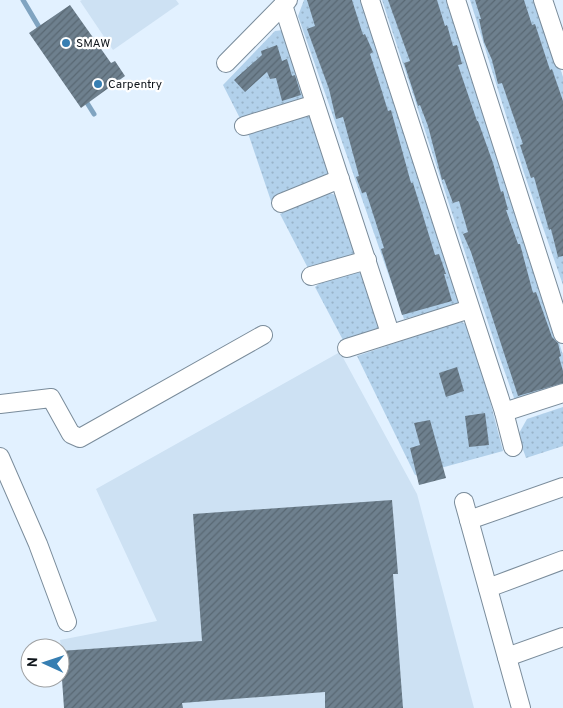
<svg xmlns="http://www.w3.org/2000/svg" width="563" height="708" viewBox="0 0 563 708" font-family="Overpass,sans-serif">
	<defs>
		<pattern id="grass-dots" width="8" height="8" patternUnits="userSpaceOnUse" patternTransform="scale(1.25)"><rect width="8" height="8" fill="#b2d1eb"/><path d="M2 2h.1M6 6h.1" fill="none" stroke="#98b3c9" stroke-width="1.8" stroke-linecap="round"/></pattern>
		<pattern id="building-hatch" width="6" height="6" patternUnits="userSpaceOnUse" patternTransform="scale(1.25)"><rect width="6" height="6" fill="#6e808e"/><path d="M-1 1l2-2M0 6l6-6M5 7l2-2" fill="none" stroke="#596873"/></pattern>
	</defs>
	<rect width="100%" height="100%" fill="#e2f1ff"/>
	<g fill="#cde1f3">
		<path d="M82 0H176L179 4 113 50 80 1Z"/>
		<path d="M340 352 417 494 474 708H71L60 640 157 621 96 489Z"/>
	</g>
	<g fill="url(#grass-dots)">
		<path d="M304 0H366L463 303 404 319 298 16Z"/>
		<path d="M382 0H448L563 355V388L522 401 514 398 498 353Z"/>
		<path d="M470 0H537L563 77V285L524 173Z"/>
		<path d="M291 29 308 113 315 116 333 171 325 181 271 201 249 136 223 85 275 31Z"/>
		<path d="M326 192 342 197 356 255 310 272 280 214Z"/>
		<path d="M354 272 367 273 382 314 377 332 344 342 315 287 320 283Z"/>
		<path d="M460 321 471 327 503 451 415 475 357 356Z"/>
		<path d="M563 407V446L526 458 518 435 527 419Z"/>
	</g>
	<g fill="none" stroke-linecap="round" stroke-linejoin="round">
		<g stroke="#80a4c1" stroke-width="5">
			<path d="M23 0 42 32"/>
			<path d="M84 98 94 114"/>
		</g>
	</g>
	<g fill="url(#building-hatch)">
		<path d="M307 0H352L363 35 365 34 373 52 370 54 379 82 388 111 391 110 411 183H413L435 255 439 254 446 274H444L452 301 402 315 381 249 384 248 366 192 362 193 356 177 359 176 343 117 336 119 329 89 307 29 315 26Z"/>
		<path d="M388 0H437L445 26 447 25 453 46 457 45 462 64 458 65 477 121H478L493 163 501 192 503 191 508 210H506L518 244H520L533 293 536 292 552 337 558 343 561 356 559 357 563 371V383L518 396 471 252 463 234 468 232 459 201 453 203 444 179 442 180 428 126 420 105 418 106 404 63 410 61Z"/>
		<path d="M475 0H524L532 25 535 24 550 70 552 69 563 101V256L558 257 551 229 549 230 534 177 531 178 520 145 523 144 502 83 498 84 492 60 484 42 479 19H481Z"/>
		<path d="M70 5 111 63 115 61 125 76 81 108 29 33Z"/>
		<path d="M277 45 282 61 287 59 292 76 295 75 301 95 282 101 276 78 270 79 267 72 245 92 234 80 262 55 261 51Z"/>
		<path d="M457 367 464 391 446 397 439 373Z"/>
		<path d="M485 413 489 445 469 447 465 416Z"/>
		<path d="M430 420 446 478 419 485 410 448 420 445 414 423Z"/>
		<path d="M392 500 398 574H393L403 708H325V692L182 703 183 708H64L60 651 202 641 193 514Z"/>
	</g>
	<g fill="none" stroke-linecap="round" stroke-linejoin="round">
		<g stroke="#7a8c9b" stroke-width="20">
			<g id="minor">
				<path d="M370 0 504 412 513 447"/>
				<path d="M456 0 563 334"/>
				<path d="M543 0 563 60"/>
				<path d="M283 5 390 333"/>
				<path d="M226 63 288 0"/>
				<path d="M244 126 315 104"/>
				<path d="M281 203 340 179"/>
				<path d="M311 276 367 260"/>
				<path d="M347 348 470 309"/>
				<path d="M0 404 51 398 71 434 80 438 263 335"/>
				<path d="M504 412 563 393"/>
				<path d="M0 457 38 544 67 622"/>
				<path d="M464 502 521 708"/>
				<path d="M469 520 563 487"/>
				<path d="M488 588 563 560"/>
				<path d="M507 657 563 637"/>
			</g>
		</g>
		<use href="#minor" stroke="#fff" stroke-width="18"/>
	</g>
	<g fill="#367eb2" stroke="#fff" stroke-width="2">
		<circle cx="66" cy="43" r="5"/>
		<circle cx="98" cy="84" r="5"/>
	</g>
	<g text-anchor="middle" stroke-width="4.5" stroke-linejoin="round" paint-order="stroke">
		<g font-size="12" fill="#0e141a" stroke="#fff" text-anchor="start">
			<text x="76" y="47">SMAW</text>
			<text x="108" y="88">Carpentry</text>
		</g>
	</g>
	<g transform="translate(45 663) rotate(273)"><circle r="24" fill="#ffffff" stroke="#9fa1a3"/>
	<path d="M0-4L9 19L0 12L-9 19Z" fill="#367eb2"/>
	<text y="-8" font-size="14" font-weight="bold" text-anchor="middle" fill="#0e141a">N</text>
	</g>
</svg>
